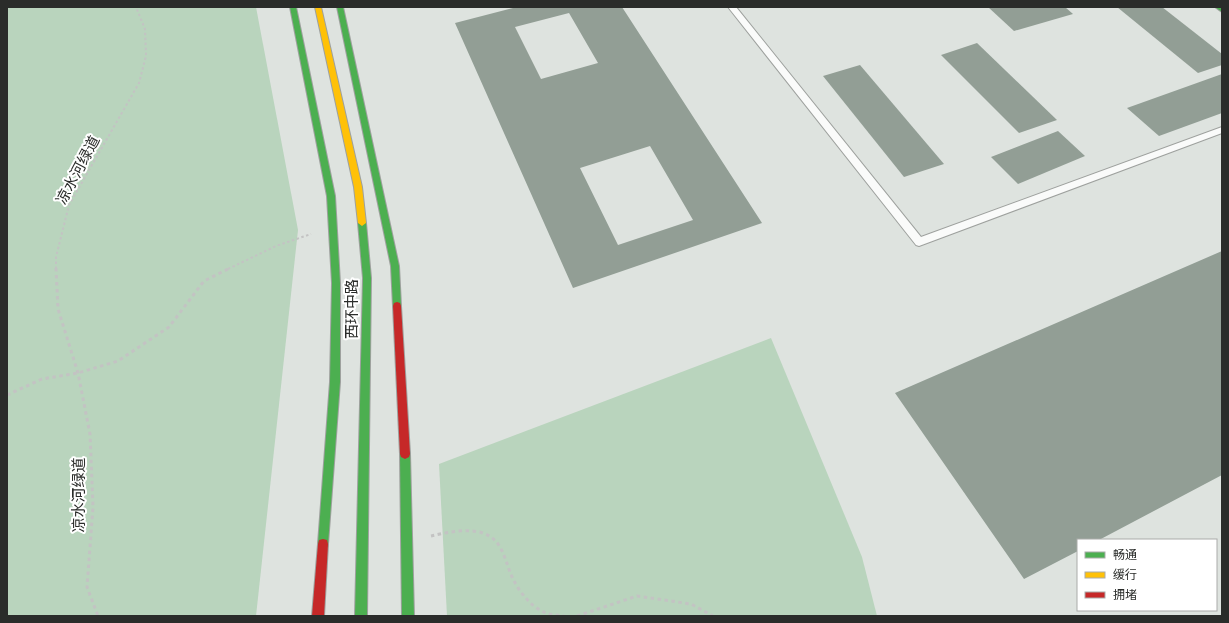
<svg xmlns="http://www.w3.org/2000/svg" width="1229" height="623" viewBox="0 0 1229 623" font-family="'Titillium Web','Noto Sans SC',sans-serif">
	<rect width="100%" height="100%" fill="#dee3df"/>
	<g fill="#b9d4bd">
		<path d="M7 7H256L298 230 256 616H7Z"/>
		<path d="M771 338 862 557 877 616H447L439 464Z"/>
	</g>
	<g fill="#929e95" fill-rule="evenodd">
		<path d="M517 7H622L762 223 573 288 455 23ZM569 13 598 63 541 79 515 27ZM650 146 693 220 618 245 580 168Z"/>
		<path d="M988 7H1065L1073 14 1014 31Z"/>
		<path d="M1117 7H1162L1222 54V65L1198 73Z"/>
		<path d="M977 43 1057 120 1019 133 941 55Z"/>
		<path d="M860 65 944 164 904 177 823 76Z"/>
		<path d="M1222 74V113L1159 136 1127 108Z"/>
		<path d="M1058 131 1085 156 1018 184 991 157Z"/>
		<path d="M1222 251V475L1099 540H1078V551L1024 579 895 393Z"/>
	</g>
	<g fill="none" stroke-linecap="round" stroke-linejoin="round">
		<g stroke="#9ea19e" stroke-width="2">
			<path id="lane" d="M728 7H736L921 237 1222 127V133L919 246 916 245Z"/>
		</g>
		<g stroke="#9ea19e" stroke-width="2">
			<g id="fast">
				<path d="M290 7H296L335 196 340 283V382L328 544 327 548 323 549 319 548 318 544 330 382 332 283 327 196Z"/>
				<path d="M337 7H343L399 266 401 306 400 309 397 310 394 309 393 306 391 266Z"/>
				<path d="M1215 7H1222V12Z"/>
				<path d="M362 220 366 223 371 278 367 616H355L363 278 358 223Z"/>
				<path d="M405 449 409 451 410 454 414 616H402L400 454 401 451Z"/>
			</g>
		</g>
		<g stroke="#9ea19e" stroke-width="2">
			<path id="slow" d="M315 7H321L362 187 366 223 362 226 358 223 354 187Z"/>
		</g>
		<g stroke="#9ea19e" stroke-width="2">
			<g id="jam">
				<path d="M397 302 400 303 401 306 410 454 409 457 405 459 401 457 400 454 393 306 394 303Z"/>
				<path d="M323 539 327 540 328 544 324 616H312L318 544 319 540Z"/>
			</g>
		</g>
		<g stroke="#c3c3c3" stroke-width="2" stroke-dasharray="2.5 2.5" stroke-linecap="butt">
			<path d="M56 269V257L69 205 139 83 146 56 145 29 136 7"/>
			<path d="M228 269 276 246 311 234"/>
		</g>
		<g stroke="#c3c3c3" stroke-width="3" stroke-dasharray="3.5 3.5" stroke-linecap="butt">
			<path d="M56 268 58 309 78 373 90 434 93 507 87 587 98 616"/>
			<path d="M7 395 42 379 78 373 118 361 169 327 204 281 230 268"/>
			<path d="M431 536C449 532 475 526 491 537 501 544 504 556 508 566 513 584 528 606 546 613 551 615 558 615 564 616"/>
			<path d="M577 616 637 596 691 604 713 616"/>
		</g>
		<use href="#lane" fill="#fafbfa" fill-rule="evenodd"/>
		<use href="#fast" fill="#4caf50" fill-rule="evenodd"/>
		<use href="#slow" fill="#ffc107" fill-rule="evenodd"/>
		<use href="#jam" fill="#c62828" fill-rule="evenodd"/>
	</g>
	<g text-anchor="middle" stroke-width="4" stroke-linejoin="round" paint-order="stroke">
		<g font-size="15" fill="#2a2c2a" stroke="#fff">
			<text transform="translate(78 170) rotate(-62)" y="5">凉水河绿道</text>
			<text transform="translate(352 309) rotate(-90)" y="5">西环中路</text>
			<text transform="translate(79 495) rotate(-90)" y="5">凉水河绿道</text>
		</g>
	</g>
	<rect width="1229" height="623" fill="none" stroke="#2a2c2a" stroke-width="16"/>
	<rect x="1077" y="539" width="140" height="72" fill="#ffffff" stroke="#aaabaa"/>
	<rect x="1085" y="552" width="20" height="6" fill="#4caf50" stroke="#aaabaa"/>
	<text x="1113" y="559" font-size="12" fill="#2a2c2a">畅通</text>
	<rect x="1085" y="572" width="20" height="6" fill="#ffc107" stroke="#aaabaa"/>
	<text x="1113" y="579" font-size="12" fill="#2a2c2a">缓行</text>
	<rect x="1085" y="592" width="20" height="6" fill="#c62828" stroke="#aaabaa"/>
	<text x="1113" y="599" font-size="12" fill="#2a2c2a">拥堵</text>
</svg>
